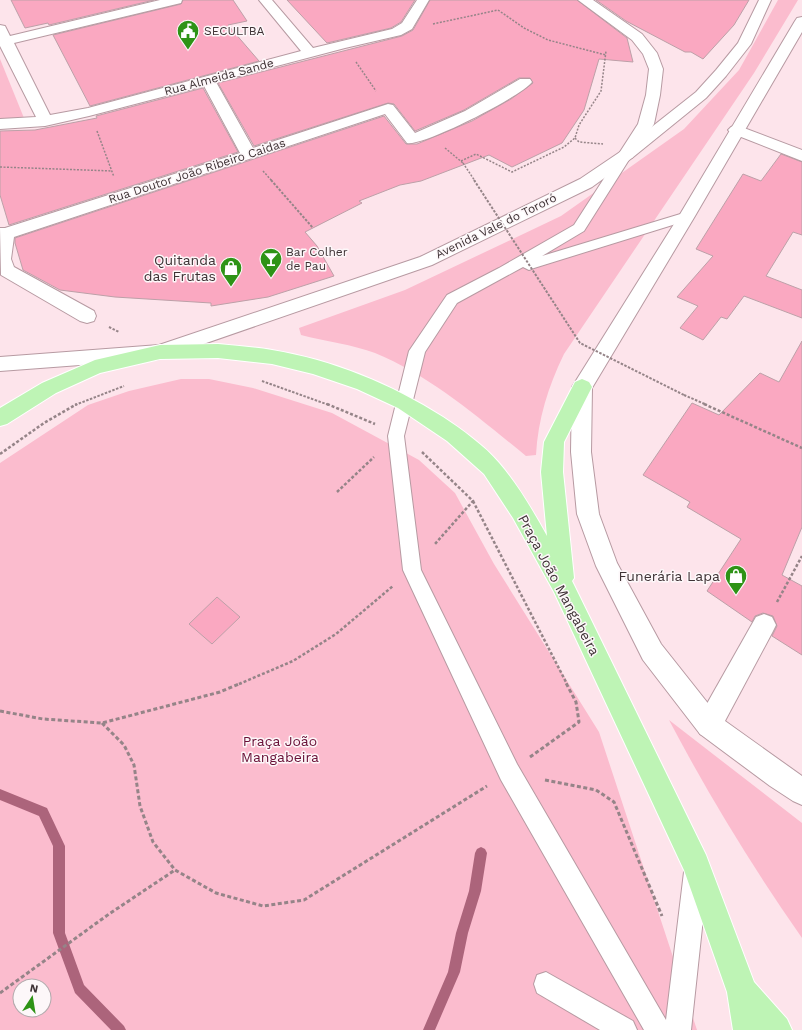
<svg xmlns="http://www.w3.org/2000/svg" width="802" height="1030" viewBox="0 0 802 1030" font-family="'Work Sans',sans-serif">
	<rect width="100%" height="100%" fill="#fde4eb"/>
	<g fill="#fbbcce" fill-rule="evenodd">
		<path d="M778 0H798L754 73 564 354C548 387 538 419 536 455L526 456C479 418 431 376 375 353 354 345 324 341 301 335L299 328 405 290 561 216 684 129 739 70Z"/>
		<path d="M0 59 24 118 0 119Z"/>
		<path d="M181 379H209L253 388 332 413 419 460 455 493 494 564 599 732 697 1030H0V463L88 405 129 391ZM20 986H44V1010H20Z"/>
		<path d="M669 720 802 823V938C753 868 709 796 669 720Z"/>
	</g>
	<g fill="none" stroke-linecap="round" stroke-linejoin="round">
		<g fill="#ac647b" fill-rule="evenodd">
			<path d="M0 789 47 808 65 846V933L84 985 124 1026 126 1030H111L75 993 53 933V846L39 816 0 800Z"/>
			<path d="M481 847 485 849 487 853 481 891 468 933 460 972 435 1030H423L448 972 456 933 469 891 475 853 477 849Z"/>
		</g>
	</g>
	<g fill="#faa8c1" stroke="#bda0a8">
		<path d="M11 0H154L49 25 48 23 25 28Z"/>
		<path d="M183 0H233L247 21 228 25 259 61 90 106 53 35 181 4Z"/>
		<path d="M287 0H415L401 22 391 28 327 43Z"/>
		<path d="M430 0H577L627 38 633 62 599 59 584 110 562 143 512 167 489 155 421 181 400 185 359 201 362 203 305 232 317 246 334 276 268 297 211 306V303L115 297 60 290 23 270 15 243V238L384 116 406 144H417L472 121 511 99 533 83 530 78H519L464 110 415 131 394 104 388 103 254 146 218 83 402 36 413 30Z"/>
		<path d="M596 0H749L734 25 703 59 691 52H685L626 21Z"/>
		<path d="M203 88 238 152 9 225 0 195V131L35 130 97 118 96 116Z"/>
		<path d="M781 154 802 162V235L793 232 766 276 802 290V318L744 296 727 319 721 317 703 340 680 328 698 306 677 297 713 256 696 249 743 174 761 181Z"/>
		<path d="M802 341V527L782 575 802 586V655L772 636 777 626 773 616 763 613 755 616 752 622 707 591 741 539 687 507 690 502 643 475 692 403 719 415 760 373 779 382Z"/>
		<path d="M217 597 240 617 212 644 189 624Z"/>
	</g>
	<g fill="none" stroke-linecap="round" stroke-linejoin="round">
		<g stroke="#b79aa2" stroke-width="2">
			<g id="service">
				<path d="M626 151 632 155 584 231 542 256 687 212 692 213 694 216 692 219 534 268 529 270 523 267 457 303 425 352 404 436 421 570 517 764 666 1020 684 872 688 864 696 860 704 864 708 872 691 1030H644L501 780 403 570 388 436 409 351 447 295 499 268 574 225 621 152Z"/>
				<path d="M546 972 633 1021 637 1030H600L537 993 534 984 537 975Z"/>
			</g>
		</g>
		<g stroke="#b79aa2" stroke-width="2">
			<g id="minor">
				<path d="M160 0H182L181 3 14 43 50 115 88 108 301 51 259 0H272L313 48 392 29 402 23 417 0H429L412 29 401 35 345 48 216 82 253 148 388 104 393 105 415 133 465 111 520 79H530L532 82C522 96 422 147 407 143L385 114 14 237 11 259 14 267 94 311 96 316 94 321 87 323 80 321 1 275 0 228H5L240 153 204 86 89 116 45 126 0 129V119L36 117 0 46V25L5 26 10 36Z"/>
				<path d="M578 0H593L642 34 657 53 663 69 660 95 654 124 632 158H620L618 155 638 124 646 95 649 69 643 54 632 40Z"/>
				<path d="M736 125 802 150V161L731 133 728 130 731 127Z"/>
				<path d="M764 614 772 617 776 625 772 633 718 734 709 738 700 734 696 725 700 716 756 617Z"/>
			</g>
		</g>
		<g stroke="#b79aa2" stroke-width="2">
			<g id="tertiary">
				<path d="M759 0H771L751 44 726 76 706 98 632 158 592 187 432 265 160 359 0 371V357L159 345 420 257 580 179 620 152 696 92 716 70 738 43Z"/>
				<path d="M802 17V32L695 216 592 388 591 452 599 514 617 563 661 644 718 716 802 776V805L793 801 770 786 700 734 643 660 596 566 577 514 571 452 572 387 679 216 795 21 797 18Z"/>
			</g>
		</g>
		<g stroke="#fff" stroke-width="2">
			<path id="primary" d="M218 344C236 346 254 347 272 350 333 360 391 384 443 417 461 429 485 446 499 463 518 485 533 511 547 536L541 472 544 442 575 382 582 379 589 382 592 387 564 442 563 472 574 578 572 581 706 855 754 982 787 1019 792 1030H733L727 992 684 870 554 592 513 518 484 474 447 441 398 408 357 389 313 374 272 364 218 358 160 359 100 373 56 393 7 424 0 426V408L42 383 95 360 160 345Z"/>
		</g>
		<g stroke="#958488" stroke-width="1.5" stroke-dasharray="2 1.5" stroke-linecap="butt">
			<path d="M433 24 498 10 524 28 548 40 606 55"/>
			<path d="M356 62 376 91"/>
			<path d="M97 131 114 177"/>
			<path d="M575 138 579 142 603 144"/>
			<path d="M445 148 463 163"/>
			<path d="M461 161 476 154 512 172 564 147 575 138 579 125 601 91 606 51"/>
			<path d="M0 167 112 171"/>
			<path d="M263 171 272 181"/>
		</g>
		<g stroke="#958488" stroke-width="2" stroke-dasharray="2.5 1.5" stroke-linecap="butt">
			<path d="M271 180 313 228"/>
			<path d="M109 327 119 332"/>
			<path d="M262 381 329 405"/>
			<path d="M684 395 707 405"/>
			<path d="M75 405 124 386"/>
		</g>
		<g stroke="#958488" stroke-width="2.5" stroke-dasharray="3 2" stroke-linecap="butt">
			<path d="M327 404 375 424"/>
			<path d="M704 404 802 448"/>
			<path d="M422 452 473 501 435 544"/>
			<path d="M0 454 44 423 77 404"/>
			<path d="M337 492 374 457"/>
			<path d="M473 501 567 684"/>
			<path d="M777 602 802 556"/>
			<path d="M239 684 293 661 336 634 393 586"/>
		</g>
		<g stroke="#958488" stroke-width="3" stroke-dasharray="4 2.5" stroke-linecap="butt">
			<path d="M0 711 43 719 102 723 220 692 241 683"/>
			<path d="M102 723 124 745 134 765 140 806 153 842 175 870 216 893 263 906 304 900 487 786"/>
			<path d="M530 757 579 722 576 702 566 683"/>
			<path d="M545 780 596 790 614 802 662 916"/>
			<path d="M0 993 109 914 175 870"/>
		</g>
		<use href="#service" fill="#fff" fill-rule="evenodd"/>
		<use href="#minor" fill="#fff" fill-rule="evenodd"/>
		<use href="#tertiary" fill="#fff" fill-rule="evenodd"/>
		<use href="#primary" fill="#bef4b5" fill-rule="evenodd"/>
		<path stroke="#958488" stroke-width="1.5" stroke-dasharray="2 1.5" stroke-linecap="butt" d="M463 163 475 181"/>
		<path stroke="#958488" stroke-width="2" stroke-dasharray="2.5 1.5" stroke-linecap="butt" d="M474 180 580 343 684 395"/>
	</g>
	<defs>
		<g id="civic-pin" transform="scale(1.15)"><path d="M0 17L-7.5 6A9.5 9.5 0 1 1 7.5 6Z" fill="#2e9316" stroke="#fdf7f9"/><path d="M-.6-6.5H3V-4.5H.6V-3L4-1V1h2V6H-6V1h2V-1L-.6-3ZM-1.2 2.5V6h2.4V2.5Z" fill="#fff"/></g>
		<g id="bar-pin" transform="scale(1.15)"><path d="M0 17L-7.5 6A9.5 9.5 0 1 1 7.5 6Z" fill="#2e9316" stroke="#fdf7f9"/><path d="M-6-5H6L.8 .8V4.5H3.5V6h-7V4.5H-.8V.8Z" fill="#fff"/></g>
		<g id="shop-pin" transform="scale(1.15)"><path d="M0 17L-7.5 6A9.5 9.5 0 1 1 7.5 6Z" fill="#2e9316" stroke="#fdf7f9"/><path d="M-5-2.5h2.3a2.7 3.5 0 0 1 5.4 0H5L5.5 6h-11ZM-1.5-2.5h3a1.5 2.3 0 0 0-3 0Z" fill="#fff"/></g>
	</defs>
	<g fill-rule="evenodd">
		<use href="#civic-pin" x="188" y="31"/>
		<use href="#bar-pin" x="271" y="259"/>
		<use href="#shop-pin" x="231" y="268"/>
		<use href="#shop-pin" x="736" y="576"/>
	</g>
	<g text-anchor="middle" stroke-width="3" stroke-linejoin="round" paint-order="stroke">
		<g font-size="12" fill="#3e3235" stroke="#fdf7f9" text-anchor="start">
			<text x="204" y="35">SECULTBA</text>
			<text x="286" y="256">Bar Colher<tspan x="286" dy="14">de Pau</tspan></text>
		</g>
		<g font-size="12" fill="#3e3235" stroke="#fdf7f9">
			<text transform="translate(219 77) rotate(-15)" y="4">Rua Almeida Sande</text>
			<text transform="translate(197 171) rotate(-18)" y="4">Rua Doutor João Ribeiro Caidas</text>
			<text transform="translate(496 226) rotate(-26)" y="4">Avenida Vale do Tororó</text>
		</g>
		<g font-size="14" fill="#3e3235" stroke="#fdf7f9" text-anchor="end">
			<text x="216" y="265">Quitanda<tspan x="216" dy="16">das Frutas</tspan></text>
			<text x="720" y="581">Funerária Lapa</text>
		</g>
		<g font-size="14" fill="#3e3235" stroke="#fdf7f9">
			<text transform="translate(559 585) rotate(62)" y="5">Praça João Mangabeira</text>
		</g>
		<g font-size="14" fill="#680f36" stroke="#fdf7f9">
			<text x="280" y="746">Praça João<tspan x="280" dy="16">Mangabeira</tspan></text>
		</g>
	</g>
	<g transform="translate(32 998) rotate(12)"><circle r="19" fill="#fdf7f9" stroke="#b1a8ab"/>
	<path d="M0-3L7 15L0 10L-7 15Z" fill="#2e9316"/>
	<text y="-6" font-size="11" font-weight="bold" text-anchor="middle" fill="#3e3235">N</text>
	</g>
</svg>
